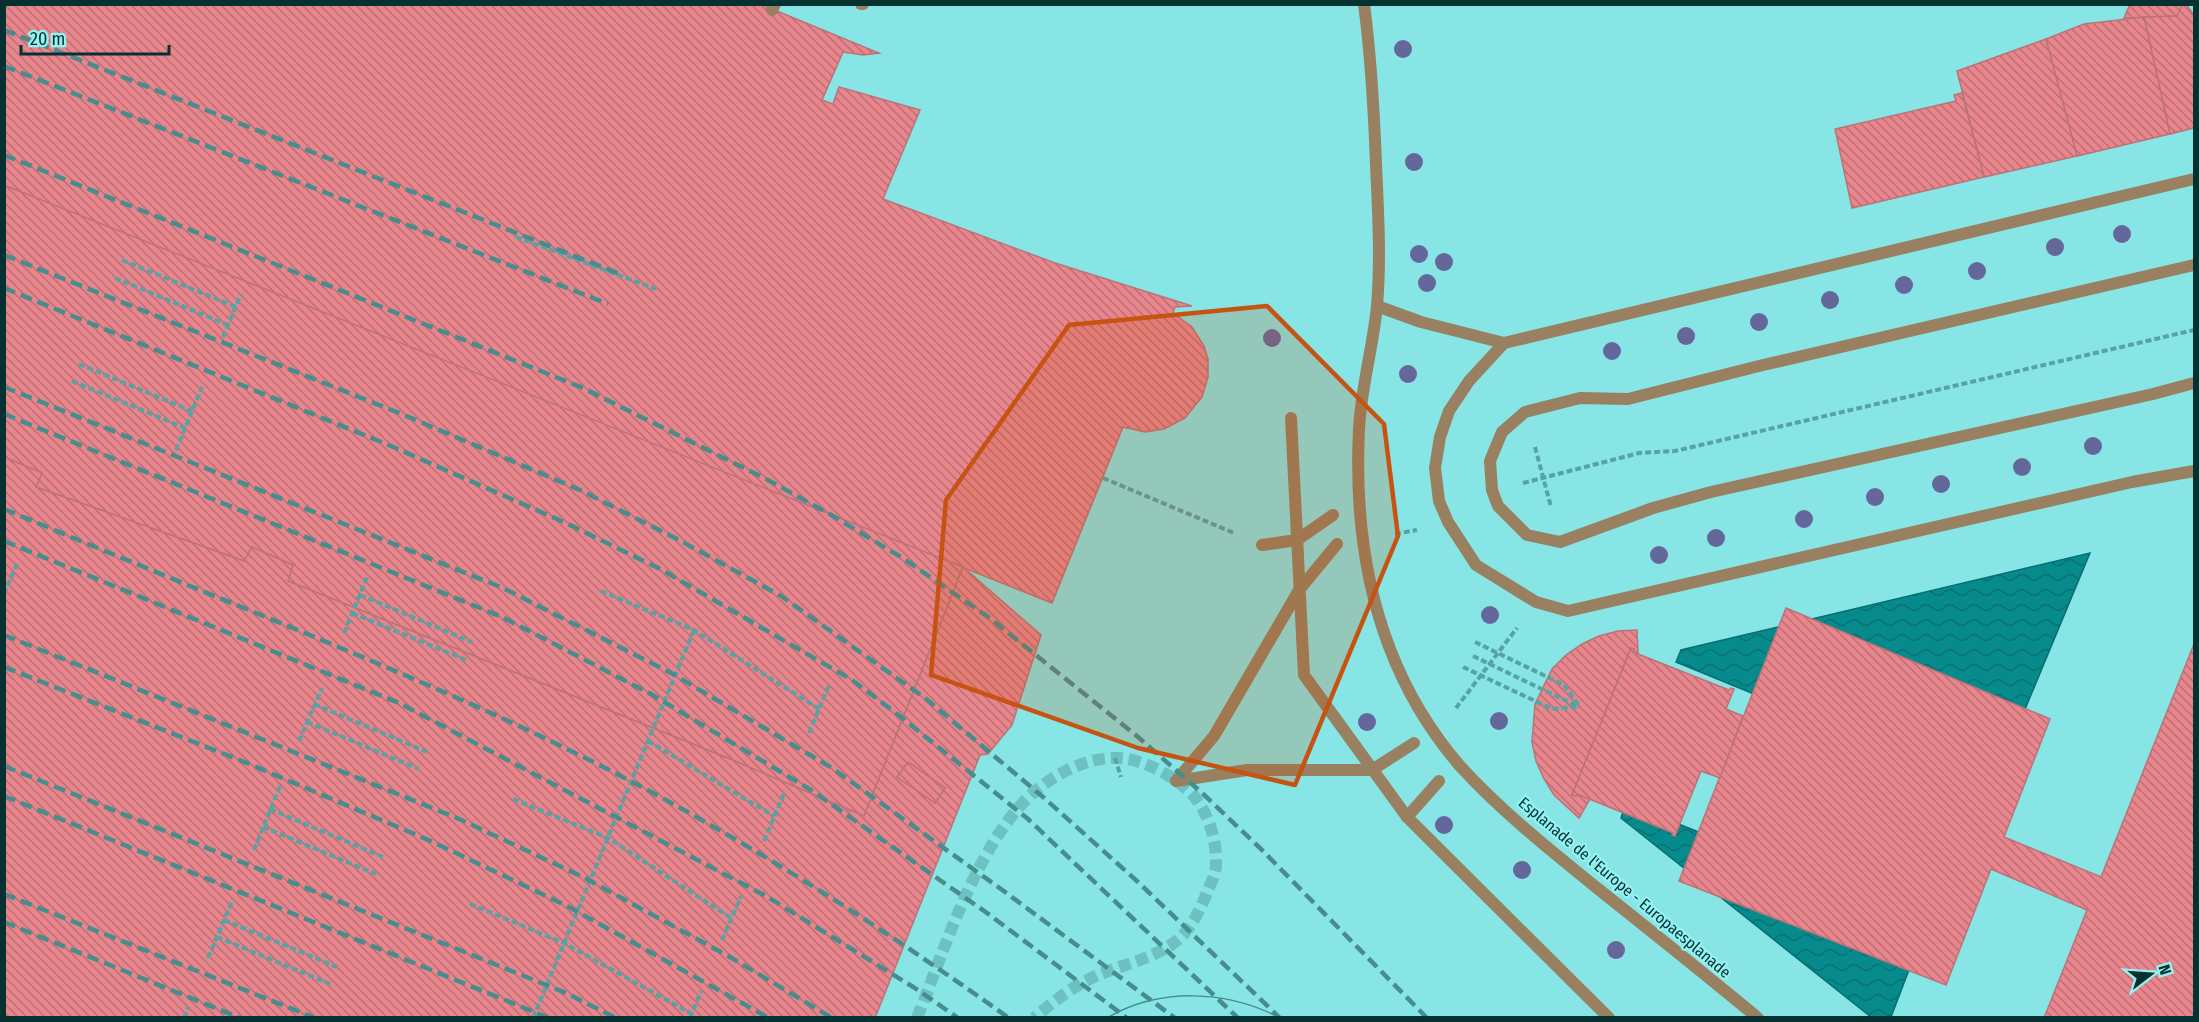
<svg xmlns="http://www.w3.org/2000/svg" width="2199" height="1022" viewBox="0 0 2199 1022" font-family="'Fira Sans Condensed',sans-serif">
	<defs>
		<pattern id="water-waves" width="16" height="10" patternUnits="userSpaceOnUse" patternTransform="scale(1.5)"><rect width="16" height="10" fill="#078a8c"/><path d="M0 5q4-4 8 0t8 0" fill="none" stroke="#067173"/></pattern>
		<pattern id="building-back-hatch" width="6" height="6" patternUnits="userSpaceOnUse" patternTransform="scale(1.5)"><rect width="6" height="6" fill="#e9868d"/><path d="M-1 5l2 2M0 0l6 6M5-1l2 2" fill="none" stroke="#bb6e74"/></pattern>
	</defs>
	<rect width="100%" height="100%" fill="#87e5e5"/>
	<g fill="url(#water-waves)" stroke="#066f71" stroke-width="1.5">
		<path d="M2090 553 1991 791 1676 662 1681 650Z"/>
		<path d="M1626 803 1696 831 1930 915 1891 1017H1871L1621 818Z"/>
	</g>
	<g fill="url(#building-back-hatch)" stroke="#ba7378" stroke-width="1.5" fill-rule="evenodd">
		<path d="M4 4H760L879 53 863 55 843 52 822 100 833 104 839 87 920 110 883 199 1055 263 1192 306 1175 307 1173 313 1192 327 1204 346 1208 359V377L1202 397 1185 418 1164 429 1145 432 1123 427 1052 603 4 186Z"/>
		<path d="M2130 4H2183L2177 16 2124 18Z"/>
		<path d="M2183 4H2186L2194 15V128L2170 134 2144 17 2177 16Z"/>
		<path d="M2144 17 2170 134 2077 156 2046 39 2084 24Z"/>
		<path d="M2046 39 2077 156 1984 177 1957 71Z"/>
		<path d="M1962 93 1984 177 1852 208 1835 129 1956 101 1954 95Z"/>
		<path d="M4 185 963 567 864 816 730 759 288 581 293 565 252 547 244 561 36 487 42 473 4 457Z"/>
		<path d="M4 457 42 473 36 487 244 561 252 547 293 565 288 581 730 759 864 816 963 567 1041 635 1012 725 988 754 980 755 875 1018H4ZM908 762 945 788 935 803 897 777Z"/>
		<path d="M1786 608 2050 719 2004 837 2101 877 2194 644V1018H2044L2087 910 1991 869 1946 985 1679 881Z"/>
		<path d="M1637 630 1638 653 1631 648 1572 795 1576 796 1577 794 1590 799 1579 818 1554 795 1544 779 1536 761 1532 742 1535 704 1552 669 1566 655 1582 644 1599 636 1618 631Z"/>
		<path d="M1631 648 1634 649 1633 652 1729 690 1731 688 1734 689 1726 709 1743 716 1720 778 1701 771 1675 836 1672 835 1673 833 1577 794 1576 796 1572 795Z"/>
		<path d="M908 762 945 788 935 803 897 777Z"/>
	</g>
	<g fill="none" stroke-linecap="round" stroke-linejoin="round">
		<path stroke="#6dc1c1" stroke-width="12" stroke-dasharray="12 6" stroke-linecap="butt" d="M917 1018C945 949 977 843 1033 793 1055 774 1085 758 1115 758 1142 757 1181 779 1197 800 1210 818 1217 843 1216 865 1216 873 1211 883 1208 890 1202 906 1193 925 1181 937 1159 957 1125 964 1098 975 1075 985 1054 1001 1034 1018"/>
		<g stroke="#57a3a3" stroke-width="4" stroke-dasharray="6 3" stroke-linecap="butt">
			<path d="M516 237 656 289"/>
			<path d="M122 260 236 307"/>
			<path d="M115 278 228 325"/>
			<path d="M223 337 241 294"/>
			<path d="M79 364 192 411"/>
			<path d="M72 381 185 428"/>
			<path d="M1535 447 1551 507"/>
			<path d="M176 450 202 387"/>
			<path d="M1103 478 1234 533"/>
			<path d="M1523 483 1639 453 1675 451 2194 330"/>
			<path d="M1395 534 1417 530"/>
			<path d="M601 591 694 630 819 709"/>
			<path d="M4 594 17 564"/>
			<path d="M360 595 472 642"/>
			<path d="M352 613 466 660"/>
			<path d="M344 633 367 577"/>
			<path d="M1475 642 1564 685 1580 707"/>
			<path d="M1473 656 1579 707"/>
			<path d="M1463 667 1552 709 1579 707"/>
			<path d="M314 704 427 752"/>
			<path d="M1456 708 1517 628"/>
			<path d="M307 722 419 769"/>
			<path d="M809 733 829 685"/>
			<path d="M299 741 322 688"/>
			<path d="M648 741 774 816"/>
			<path d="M1115 758 1121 777"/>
			<path d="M513 799 608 838 731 918"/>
			<path d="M270 809 383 857"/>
			<path d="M263 827 376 874"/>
			<path d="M764 841 785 791"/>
			<path d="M254 850 280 786"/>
			<path d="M470 904 564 943 692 1014"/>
			<path d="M224 920 337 967"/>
			<path d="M217 937 330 984"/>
			<path d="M722 940 741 896"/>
			<path d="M208 958 233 899"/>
			<path d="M184 1018 188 1007"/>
			<path d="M533 1018 694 630"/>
			<path d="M690 1018 701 991"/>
		</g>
		<path stroke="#988060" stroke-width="12" d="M2194 265 1759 366 1628 399 1580 398 1525 412 1502 432 1490 461 1492 490 1498 506 1527 535 1560 542 1653 508 1711 492 2153 394 2194 383"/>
		<g stroke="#988060" stroke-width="12">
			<path d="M861 4H863"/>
			<path d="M772 10 775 4"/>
			<path d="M1291 418 1304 675 1407 817"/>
			<path d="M1262 545 1297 540 1333 515"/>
			<path d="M1176 781 1214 736 1299 590 1337 544"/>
			<path d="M1176 781 1247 770H1372L1414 743"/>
			<path d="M1439 781 1407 817 1609 1018"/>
		</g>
		<g stroke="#988060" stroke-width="12">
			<path d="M1364 4C1371 57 1374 111 1376 164 1378 211 1381 259 1377 306 1373 347 1361 388 1359 429 1353 551 1378 671 1460 766 1501 811 1550 850 1597 888 1651 931 1705 974 1758 1018"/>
			<path d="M1377 306 1421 322 1504 343 2194 179"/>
			<path d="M1504 343 1469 381 1449 411 1440 437 1435 468 1439 501 1448 522 1476 565 1536 602 1568 611 2132 482 2194 471"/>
		</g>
		<path stroke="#488d8d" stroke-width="1.5" d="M1107 1018C1160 987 1227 990 1280 1018"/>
		<g stroke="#488d8d" stroke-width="4.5" stroke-dasharray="12 6" stroke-linecap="butt">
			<path d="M4 30 620 274"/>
			<path d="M4 66 608 304"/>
			<path d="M4 155 583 388 768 480 833 516 904 559 991 619 1138 737 1201 792 1261 849 1427 1018"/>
			<path d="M4 255 404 415 580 490 679 540 781 596 925 698 1043 797 1138 882 1280 1018"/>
			<path d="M4 288 391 446 566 523 662 570 852 680 901 717 1028 819 1238 1018"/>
			<path d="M4 387 503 588 671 673 832 768 1001 889 1175 1018"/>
			<path d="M4 414 502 617 649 693 811 790 987 913 1127 1018"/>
			<path d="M4 509C97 548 190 586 283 624 377 663 471 702 563 747 720 823 867 917 1009 1018"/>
			<path d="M4 541 399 703 766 896 918 990 958 1018"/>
			<path d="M4 635 457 818 583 877 730 957 832 1018"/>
			<path d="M4 667 247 763 433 842 567 906 769 1018"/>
			<path d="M4 766 566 993 616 1018"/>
			<path d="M4 796 549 1018"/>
			<path d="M4 894 315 1018"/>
			<path d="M4 922 240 1018"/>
		</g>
	</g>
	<g fill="#65679b">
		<circle cx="1403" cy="49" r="9"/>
		<circle cx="1414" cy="162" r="9"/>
		<circle cx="2122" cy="234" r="9"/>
		<circle cx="2055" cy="247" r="9"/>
		<circle cx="1419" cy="254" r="9"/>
		<circle cx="1444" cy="262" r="9"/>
		<circle cx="1977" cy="271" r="9"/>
		<circle cx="1427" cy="283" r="9"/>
		<circle cx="1904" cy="285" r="9"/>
		<circle cx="1830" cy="300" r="9"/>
		<circle cx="1759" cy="322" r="9"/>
		<circle cx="1686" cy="336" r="9"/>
		<circle cx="1272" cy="338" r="9"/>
		<circle cx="1612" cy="351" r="9"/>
		<circle cx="1408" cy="374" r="9"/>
		<circle cx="2093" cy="446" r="9"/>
		<circle cx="2022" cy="467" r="9"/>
		<circle cx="1941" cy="484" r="9"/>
		<circle cx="1875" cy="497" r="9"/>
		<circle cx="1804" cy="519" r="9"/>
		<circle cx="1716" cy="538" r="9"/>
		<circle cx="1659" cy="555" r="9"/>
		<circle cx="1490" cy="615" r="9"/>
		<circle cx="1499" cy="721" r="9"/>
		<circle cx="1367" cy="722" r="9"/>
		<circle cx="1444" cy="825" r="9"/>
		<circle cx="1522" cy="870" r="9"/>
		<circle cx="1616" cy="950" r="9"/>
	</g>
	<path fill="#c65312" fill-opacity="0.2" stroke="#c65312" stroke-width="4.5" stroke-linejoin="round" d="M1267 306 1384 424 1398 536 1295 785 1138 748 931 675 946 500 1069 325Z"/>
	<g text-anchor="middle" stroke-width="4.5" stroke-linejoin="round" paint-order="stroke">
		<g font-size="16" fill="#053131" stroke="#94f2f2">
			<text transform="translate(1625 887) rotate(40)" y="6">Esplanade de l'Europe - Europaesplanade</text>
		</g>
	</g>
	<rect width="2199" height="1022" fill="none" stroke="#053131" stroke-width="12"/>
	<g transform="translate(2151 974) rotate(73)" stroke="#94f2f2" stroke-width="4.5" paint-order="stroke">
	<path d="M0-4.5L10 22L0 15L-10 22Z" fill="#053131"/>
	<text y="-9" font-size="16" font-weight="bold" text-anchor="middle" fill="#053131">N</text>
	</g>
	<path d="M21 45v9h148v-9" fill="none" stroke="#053131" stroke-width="3"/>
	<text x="30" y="45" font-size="18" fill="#053131" stroke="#94f2f2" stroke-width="4.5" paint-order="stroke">20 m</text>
</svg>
